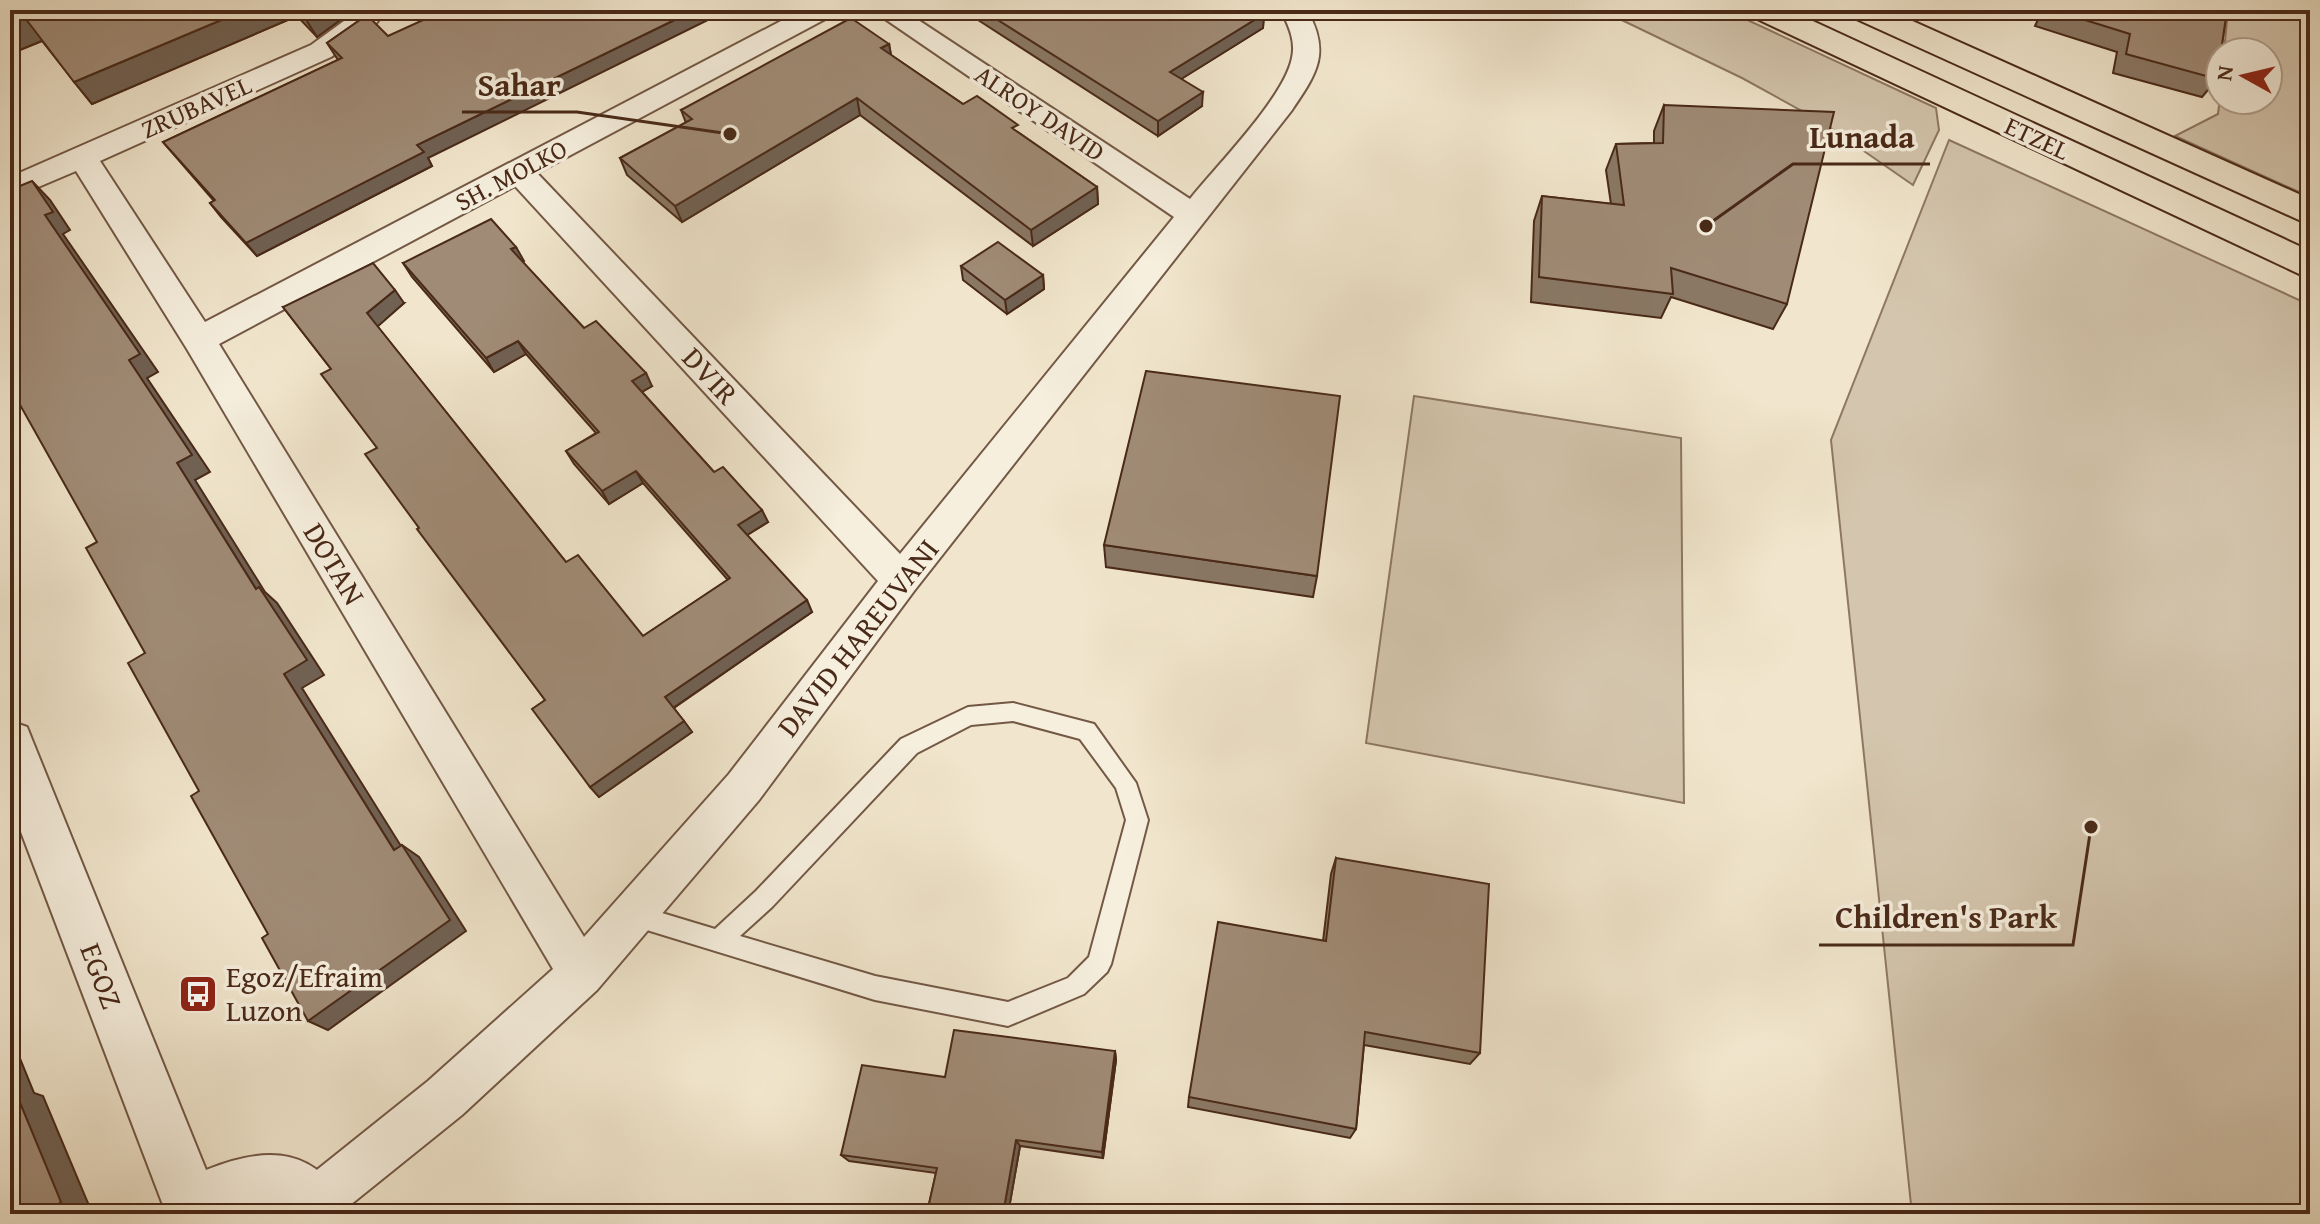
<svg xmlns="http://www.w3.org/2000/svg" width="2320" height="1224" viewBox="0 0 2320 1224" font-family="'Gentium Book Plus',serif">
	<rect width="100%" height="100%" fill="#f1e6cd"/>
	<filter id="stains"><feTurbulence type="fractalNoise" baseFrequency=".0025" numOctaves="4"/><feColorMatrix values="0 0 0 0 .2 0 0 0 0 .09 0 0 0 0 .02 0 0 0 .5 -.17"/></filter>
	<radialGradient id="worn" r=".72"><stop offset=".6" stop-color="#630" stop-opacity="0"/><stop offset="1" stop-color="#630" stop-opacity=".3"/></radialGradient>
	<g fill="#d4c6ae" stroke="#8e7863" stroke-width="2">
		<path d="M1601 10H1726L1936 108 1939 130 1913 185 1822 122 1742 78Z"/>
		<path d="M2228 10H2310V197L2175 136 2218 114 2220 98 2268 100V52H2224Z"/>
		<path d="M1949 140 2310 305V1214H1912L1831 440Z"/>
		<path d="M1414 396 1681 438 1684 803 1366 743Z"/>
	</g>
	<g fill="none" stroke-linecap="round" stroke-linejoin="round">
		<g stroke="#735845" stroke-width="4">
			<path id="service" d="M1013 703 1094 724 1136 783 1148 820 1111 964 1107 972 1084 994 1008 1026 875 1000 624 923 620 915 624 907 632 904 715 929 756 891 901 739 968 707ZM1013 721 1080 739 1116 788 1126 820 1089 957 1068 978 1008 1002 875 976 740 936 772 907 917 753 971 725Z"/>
		</g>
		<g stroke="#735845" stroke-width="4">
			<path id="minor" d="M359 10H386L371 30 331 57 100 161 205 322 802 10H835L831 16 537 173 900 554 1174 217 872 10H903L1190 199C1217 165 1284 98 1292 58 1296 40 1288 25 1281 10H1307C1331 53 1317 73 1292 110L914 591 759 800 597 990 462 1115 339 1214H295L290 1202 298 1185 428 1081 553 969 187 349 76 171 10 199V177L311 45ZM515 186 878 581 729 774 584 937 219 344Z"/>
		</g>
		<g stroke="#735845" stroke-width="4">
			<path id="tertiary" d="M10 721 27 727 33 742 206 1170C267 1145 320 1146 349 1214H284C276 1208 179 1214 159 1214L163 1205 10 803Z"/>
		</g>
		<g stroke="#492918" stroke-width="4">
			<g id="primary">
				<path d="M1749 10H1789L2310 251V279L1753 17Z"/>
				<path d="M1848 10H1888L2310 199V225L1852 17Z"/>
			</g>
		</g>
		<use href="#service" fill="#f6efde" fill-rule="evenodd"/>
		<use href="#minor" fill="#f6efde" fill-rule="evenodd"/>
		<use href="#tertiary" fill="#f6efde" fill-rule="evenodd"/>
		<use href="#primary" fill="#f1e6cd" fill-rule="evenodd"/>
	</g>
	<g fill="#8a7865" stroke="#492918" stroke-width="2">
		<path d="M10 10H354L317 37 297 16 92 104 42 41 10 54Z"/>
		<path d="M977 10H1258L1264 14 1263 28 1181 79 1202 106 1158 136 978 20Z"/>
		<path d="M2030 10H2227L2217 79 2202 97 2113 73 2117 52 2035 26 2041 13Z"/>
		<path d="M367 15 428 158 432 166 257 256 221 217 210 203 214 201 163 142 338 60 327 43Z"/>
		<path d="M889 44 891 55 963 104 1019 133 1097 187 1098 204 1033 246 860 115 682 222 627 175 620 158 686 123 681 110Z"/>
		<path d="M1664 105 1787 304 1773 329 1671 297 1661 318 1531 302 1534 221 1542 196 1611 204 1606 170 1616 144 1654 143V131Z"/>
		<path d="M524 261 522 262 584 328 652 386 642 392 714 472 768 522 747 535 812 612 674 708 692 732 599 797 590 787 545 700 419 528 377 448 331 369 283 307 404 303 377 326 566 562 643 636 728 580 643 483 609 504 574 464 566 451 596 433 526 354 494 372 412 277 403 263Z"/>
		<path d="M961 266 1043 275 1044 289 1007 314 963 280Z"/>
		<path d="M1104 545 1317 576 1313 597 1106 567Z"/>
		<path d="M1336 858 1480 1053 1470 1064 1364 1045 1356 1129 1350 1138 1188 1107 1189 1097 1323 941 1331 874Z"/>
		<path d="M1115 1051 1116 1060 1103 1158 1020 1146 1008 1214H972L935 1209 929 1204 936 1173 849 1161 841 1155 945 1077Z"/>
	</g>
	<g fill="#706153" stroke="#492918" stroke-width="2">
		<path d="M245 10H293L297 16 92 104 74 82Z"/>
		<path d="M310 10H354L317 37 303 15Z"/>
		<path d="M695 10H728L428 158 432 166 257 256 246 243 417 145Z"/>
		<path d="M1264 14 1263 28 1170 86V72Z"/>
		<path d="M25 18 44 40 10 54V24Z"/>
		<path d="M889 44 892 61 881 48Z"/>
		<path d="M1203 92 1202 106 1158 136V121Z"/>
		<path d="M857 98 860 115 682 222 675 206Z"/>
		<path d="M32 181 50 200 70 230 63 234 158 372 147 378 210 472 195 480 265 592 277 603 324 675 302 688 411 862 394 850 284 674 256 589 177 463 129 360 45 215Z"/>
		<path d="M1097 187 1098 204 1033 246 1031 230Z"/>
		<path d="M516 247 524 261 519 263 511 249Z"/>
		<path d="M1043 275 1044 289 1007 314 1005 300Z"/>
		<path d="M395 290 404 303 377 327 367 313Z"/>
		<path d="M518 341 526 354 494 372 486 358Z"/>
		<path d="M646 373 652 386 638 394 632 381Z"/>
		<path d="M636 471 643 483 609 504 602 491Z"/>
		<path d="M762 510 768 522 744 537 738 525Z"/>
		<path d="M807 600 812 612 673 708 665 697Z"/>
		<path d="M684 721 692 732 599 797 590 787Z"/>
		<path d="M402 845 419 857 466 931 328 1030 308 1021Z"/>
		<path d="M10 1034 34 1093 43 1096 90 1208 82 1214H44L10 1093Z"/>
		<path d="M1115 1051 1116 1060 1103 1158 1102 1152Z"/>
		<path d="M1016 1140 1020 1146 1008 1214H1003Z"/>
	</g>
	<g fill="#a08b76" stroke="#492918" stroke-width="2">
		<path d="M10 10H245L74 82 25 18 10 24Z"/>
		<path d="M298 10H310L303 15Z"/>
		<path d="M445 10H695L417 145 424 152 246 243 210 203 215 200 163 142 342 58 327 43 367 15 388 36Z"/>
		<path d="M982 10H1258L1264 14 1170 72 1203 92 1158 121Z"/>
		<path d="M2053 10H2227L2217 79 2126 54 2130 34Z"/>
		<path d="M851 18 889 44 881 48 963 104 977 96 1018 125 1012 128 1097 187 1031 230 857 98 675 206 620 158 692 119 681 110Z"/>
		<path d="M1664 105 1834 112 1787 304 1671 268 1673 294 1539 277 1542 196 1624 205 1616 144 1663 143Z"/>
		<path d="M32 181 53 212 45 215 140 354 129 360 192 455 177 463 256 589 259 587 307 660 284 674 394 850 402 845 450 920 308 1021 262 938 268 934 191 796 199 791 128 663 145 653 86 548 97 542 10 387V190Z"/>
		<path d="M491 219 516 247 511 249 584 328 596 321 646 373 632 381 714 472 723 467 762 510 738 525 807 600 665 697 684 721 590 787 532 709 545 700 417 529 419 528 365 454 377 448 321 374 331 369 283 307 373 263 395 290 367 313 566 562 578 555 643 636 730 578 636 471 602 491 566 451 599 432 518 341 486 358 403 263Z"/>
		<path d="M998 242 1043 275 1005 300 961 266Z"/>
		<path d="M1146 371 1340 396 1317 576 1104 545Z"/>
		<path d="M1336 858 1489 884 1480 1053 1365 1032 1356 1129 1189 1097 1218 922 1326 941Z"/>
		<path d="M954 1030 1115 1051 1102 1152 1016 1140 1003 1214 929 1204 937 1168 841 1155 862 1065 945 1077Z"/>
		<path d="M14 1088 61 1202 44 1214H10V1090Z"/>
	</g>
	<defs>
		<g id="bus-square" transform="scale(2)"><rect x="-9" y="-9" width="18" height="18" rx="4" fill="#8f2418" stroke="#f6efde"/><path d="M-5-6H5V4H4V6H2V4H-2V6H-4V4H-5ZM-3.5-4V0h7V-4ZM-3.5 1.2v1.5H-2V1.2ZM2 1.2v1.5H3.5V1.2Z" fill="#fff"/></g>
	</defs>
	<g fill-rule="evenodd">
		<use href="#bus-square" x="198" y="994"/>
	</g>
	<g text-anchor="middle" stroke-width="7" stroke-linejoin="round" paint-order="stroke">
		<g font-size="26" fill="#492918" stroke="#f6efde">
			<text transform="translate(196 107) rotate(-24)" y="9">ZRUBAVEL</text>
			<text transform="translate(1040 113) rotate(34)" y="9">ALROY DAVID</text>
			<text transform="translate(2037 138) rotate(25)" y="9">ETZEL</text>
			<text transform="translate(511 175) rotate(-28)" y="9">SH. MOLKO</text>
		</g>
		<g font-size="30" fill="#492918" stroke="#f6efde">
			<text transform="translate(710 376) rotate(47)" y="10">DVIR</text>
			<text transform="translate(334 564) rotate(59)" y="10">DOTAN</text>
			<text transform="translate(858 638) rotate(-52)" y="10">DAVID HAREUVANI</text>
			<text transform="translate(101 976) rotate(69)" y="10">EGOZ</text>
		</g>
		<g font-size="30" fill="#492918" stroke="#f6efde" text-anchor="start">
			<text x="226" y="987">Egoz/Efraim<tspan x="226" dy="34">Luzon</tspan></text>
		</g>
	</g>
	<path fill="none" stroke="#492918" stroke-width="3" d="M730 134L577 112H462M1706 226L1793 164H1930M2091 827L2073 945H1819"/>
	<g fill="#492918" stroke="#f6efde" stroke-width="3">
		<circle cx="730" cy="134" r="8"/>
		<circle cx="1706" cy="226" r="8"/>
		<circle cx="2091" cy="827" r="8"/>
	</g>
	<g font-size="32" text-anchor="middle" font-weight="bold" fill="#492918" stroke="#f6efde" stroke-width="7" stroke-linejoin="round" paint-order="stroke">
		<text x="519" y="96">Sahar</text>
		<text x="1862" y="148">Lunada</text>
		<text x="1946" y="928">Children's Park</text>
	</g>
	<rect width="2320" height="1224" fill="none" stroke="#f1e6cd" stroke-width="40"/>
	<rect x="12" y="12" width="2296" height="1200" fill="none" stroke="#492918" stroke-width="4"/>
	<rect x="20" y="20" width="2280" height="1184" fill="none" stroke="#492918" stroke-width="2"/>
	<g transform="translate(2244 76) rotate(278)"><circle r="38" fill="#f6efde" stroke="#b1a08f" stroke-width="2"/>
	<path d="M0-6L14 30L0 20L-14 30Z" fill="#8f2418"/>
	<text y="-12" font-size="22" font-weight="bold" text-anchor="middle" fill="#492918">N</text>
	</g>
	<rect width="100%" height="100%" filter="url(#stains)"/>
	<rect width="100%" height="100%" fill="url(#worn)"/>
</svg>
